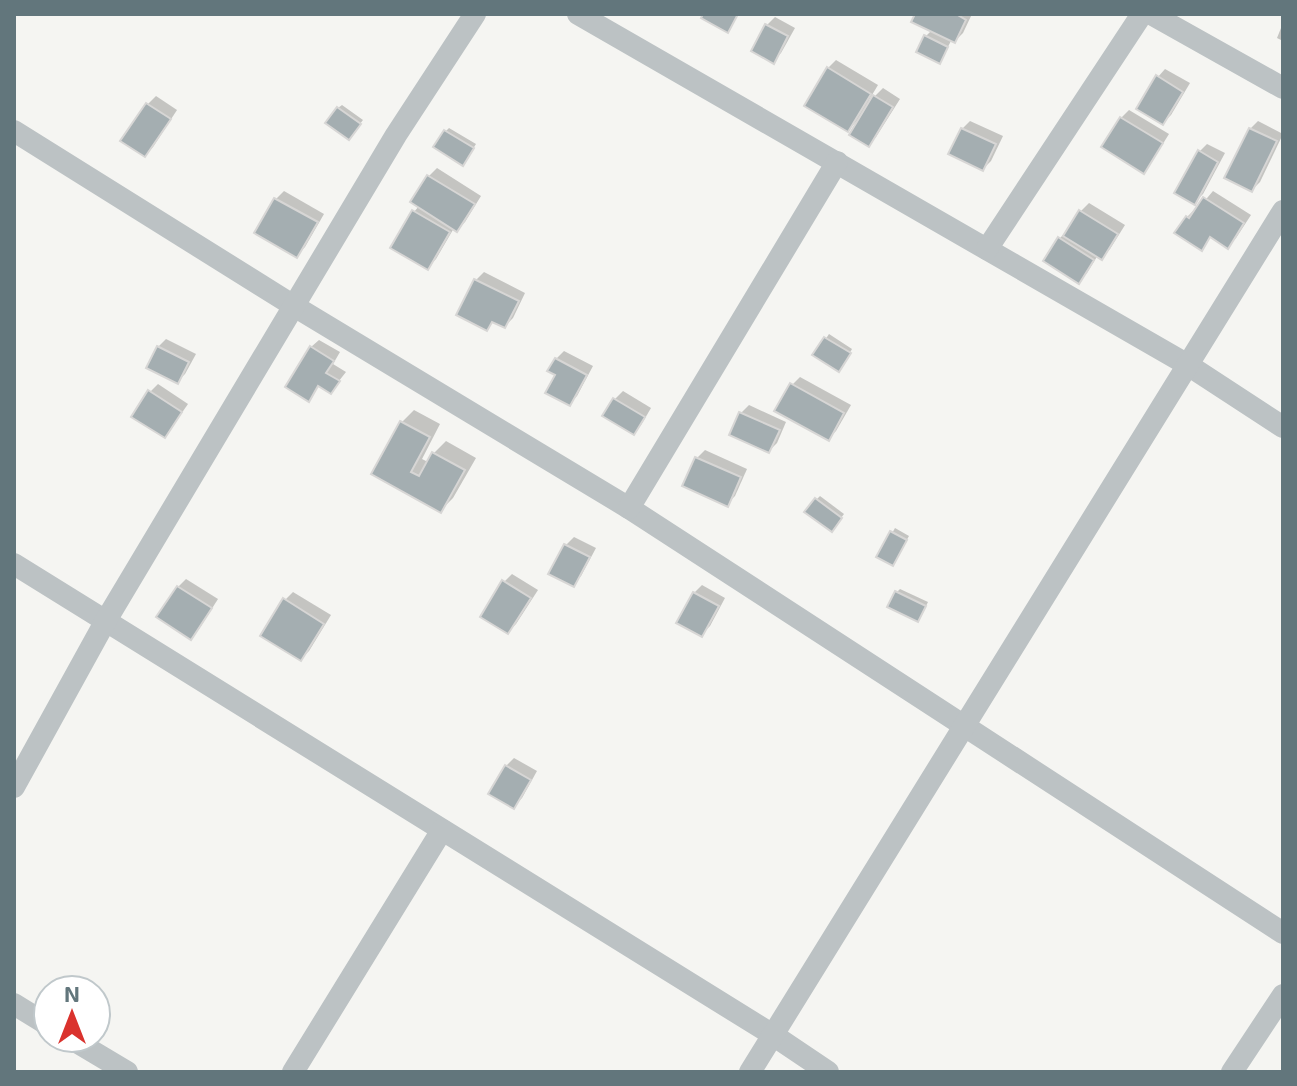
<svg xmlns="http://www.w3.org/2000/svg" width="1297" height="1086" viewBox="0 0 1297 1086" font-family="'Exo 2',sans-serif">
	<rect width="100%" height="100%" fill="#f5f5f2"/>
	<g fill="#0003">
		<path d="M917 14H972L963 33 955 41 952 39 940 62 926 36 932 30Z"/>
		<path d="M775 17 795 28 781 53 773 61 767 25Z"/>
		<path d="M1283 23V41L1277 38Z"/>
		<path d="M836 60 878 85 869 100 870 101 883 88 900 99 876 137 868 144 860 118 848 130 828 68Z"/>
		<path d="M1165 69 1190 83 1171 115 1163 123 1158 77Z"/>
		<path d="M156 96 177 110 153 147 145 155 148 104Z"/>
		<path d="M342 105 363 120 352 134 338 108Z"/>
		<path d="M1129 110 1169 134 1151 163 1144 171 1121 118Z"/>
		<path d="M970 121 1003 136 991 161 983 169 962 129Z"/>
		<path d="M1258 121 1283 134 1260 182 1252 190 1250 129Z"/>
		<path d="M449 128 476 144 466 160 446 131Z"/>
		<path d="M1207 144 1225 153 1203 194 1195 202 1199 152Z"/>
		<path d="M437 168 481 196 465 222 457 230 454 228 436 259 428 267 414 212 419 206 412 202 429 176Z"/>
		<path d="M284 191 324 214 305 247 297 255 256 232 276 199Z"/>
		<path d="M1213 191 1251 215 1236 238 1228 246 1212 236 1201 248 1187 217 1195 209 1197 210Z"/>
		<path d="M1089 203 1125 225 1110 249 1102 257 1098 255 1087 273 1079 281 1059 239 1067 231 1068 232 1081 211Z"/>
		<path d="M484 272 525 293 513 318 505 326 494 321 487 328 476 280Z"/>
		<path d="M829 334 852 349 842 366 815 355Z"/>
		<path d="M166 339 196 354 185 374 177 382 158 347Z"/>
		<path d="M319 340 340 352 333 364 346 372 331 391 320 385 308 399 311 347Z"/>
		<path d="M564 351 593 366 577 396 569 404 558 374 550 370 556 359Z"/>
		<path d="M800 377 851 405 836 431 828 439 792 385Z"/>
		<path d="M158 384 188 404 172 427 165 435 150 392Z"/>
		<path d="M623 391 651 408 641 425 633 433 605 415 615 399Z"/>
		<path d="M749 405 786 422 777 443 769 451 741 413Z"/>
		<path d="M414 410 440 424 422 459 428 462 433 454 446 441 476 458 453 498 441 510 374 473 402 422Z"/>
		<path d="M705 450 747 469 735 496 727 504 697 458Z"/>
		<path d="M820 496 844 514 835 526 816 500Z"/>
		<path d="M895 528 909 536 893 564 879 556Z"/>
		<path d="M574 537 596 548 581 576 573 584 551 573 566 545Z"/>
		<path d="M512 574 538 590 516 624 508 632 504 582Z"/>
		<path d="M186 579 218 599 199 629 191 637 178 587Z"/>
		<path d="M702 585 725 598 710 626 702 634 694 593Z"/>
		<path d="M900 589 928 602 921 616 897 592Z"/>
		<path d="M293 592 331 615 309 651 301 659 285 600Z"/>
		<path d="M514 758 537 771 522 798 514 806 506 766Z"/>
	</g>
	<g fill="#a4aeb1" stroke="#d7d6d5" stroke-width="2">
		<path d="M703 14H738L728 33 701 18Z"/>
		<path d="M915 14H956L966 20 955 43 911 22Z"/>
		<path d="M765 24 788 36 774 64 751 51Z"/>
		<path d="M924 35 948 47 940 64 916 52Z"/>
		<path d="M827 67 871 94 848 132 804 106Z"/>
		<path d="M1156 75 1183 92 1163 125 1136 109Z"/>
		<path d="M873 95 893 107 869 147 849 135Z"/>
		<path d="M146 103 171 119 145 157 120 141Z"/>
		<path d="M337 107 361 124 349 140 325 123Z"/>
		<path d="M1120 117 1163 143 1144 174 1101 147Z"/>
		<path d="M961 128 996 144 983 171 948 154Z"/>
		<path d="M1249 128 1277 141 1252 192 1224 178Z"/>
		<path d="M444 130 474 148 463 166 433 147Z"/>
		<path d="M1198 150 1218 162 1195 205 1174 193Z"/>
		<path d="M427 175 475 204 457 232 410 202Z"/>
		<path d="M1203 197 1244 223 1228 249 1210 237 1202 251 1174 233 1186 216 1189 218Z"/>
		<path d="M274 198 318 222 297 258 254 233Z"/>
		<path d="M412 210 450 232 428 270 390 248Z"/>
		<path d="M1079 210 1118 234 1102 260 1063 236Z"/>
		<path d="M1058 237 1094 260 1079 284 1043 261Z"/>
		<path d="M474 279 519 301 505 328 492 322 487 331 456 315Z"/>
		<path d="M824 337 851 353 839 372 812 355Z"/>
		<path d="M157 346 189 362 178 384 146 368Z"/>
		<path d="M310 346 334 361 326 373 340 381 331 394 318 386 309 402 285 387Z"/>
		<path d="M555 358 587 375 570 406 545 393 555 375 547 371Z"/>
		<path d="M790 383 844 413 829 441 774 411Z"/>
		<path d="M148 390 182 412 165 438 131 417Z"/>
		<path d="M613 398 645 417 634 435 602 416Z"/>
		<path d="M739 412 780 430 769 453 729 435Z"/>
		<path d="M400 421 430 437 411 472 419 476 432 452 465 470 441 513 371 474Z"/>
		<path d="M695 457 741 477 728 507 682 486Z"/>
		<path d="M815 498 842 518 832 532 804 512Z"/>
		<path d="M890 531 907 540 893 566 876 557Z"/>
		<path d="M564 544 590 557 574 587 548 574Z"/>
		<path d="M502 580 531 598 508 634 480 617Z"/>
		<path d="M177 586 212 608 191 640 156 617Z"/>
		<path d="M895 591 926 606 918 622 887 607Z"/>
		<path d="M693 592 719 606 702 637 676 623Z"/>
		<path d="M283 598 324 624 301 661 260 636Z"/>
		<path d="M505 765 531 780 514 809 488 794Z"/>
	</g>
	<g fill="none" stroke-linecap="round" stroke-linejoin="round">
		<g stroke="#bcc2c4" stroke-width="22">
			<path d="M578 14 1188 365 1283 427"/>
			<path d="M1151 14 1283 88"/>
			<path d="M14 131 294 306 629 508 1283 933"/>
			<path d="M987 249 1142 14"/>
			<path d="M629 508 837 162"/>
			<path d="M14 564 773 1035 828 1072"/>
			<path d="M14 787 105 622 396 135 475 14"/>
			<path d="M14 1004 48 1025"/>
			<path d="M70 1038 127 1072"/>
			<path d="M293 1072 442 830"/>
			<path d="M750 1072 1283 211"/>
			<path d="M1232 1072 1283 995"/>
		</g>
	</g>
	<rect width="1297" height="1086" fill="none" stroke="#62767c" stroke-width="32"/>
	<g transform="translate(72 1014)"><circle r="38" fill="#ffffff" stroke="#c0c8cb" stroke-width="2"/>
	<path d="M0-6L14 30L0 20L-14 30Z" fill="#da322d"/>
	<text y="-12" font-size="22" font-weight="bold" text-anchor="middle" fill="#62767c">N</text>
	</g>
</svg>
